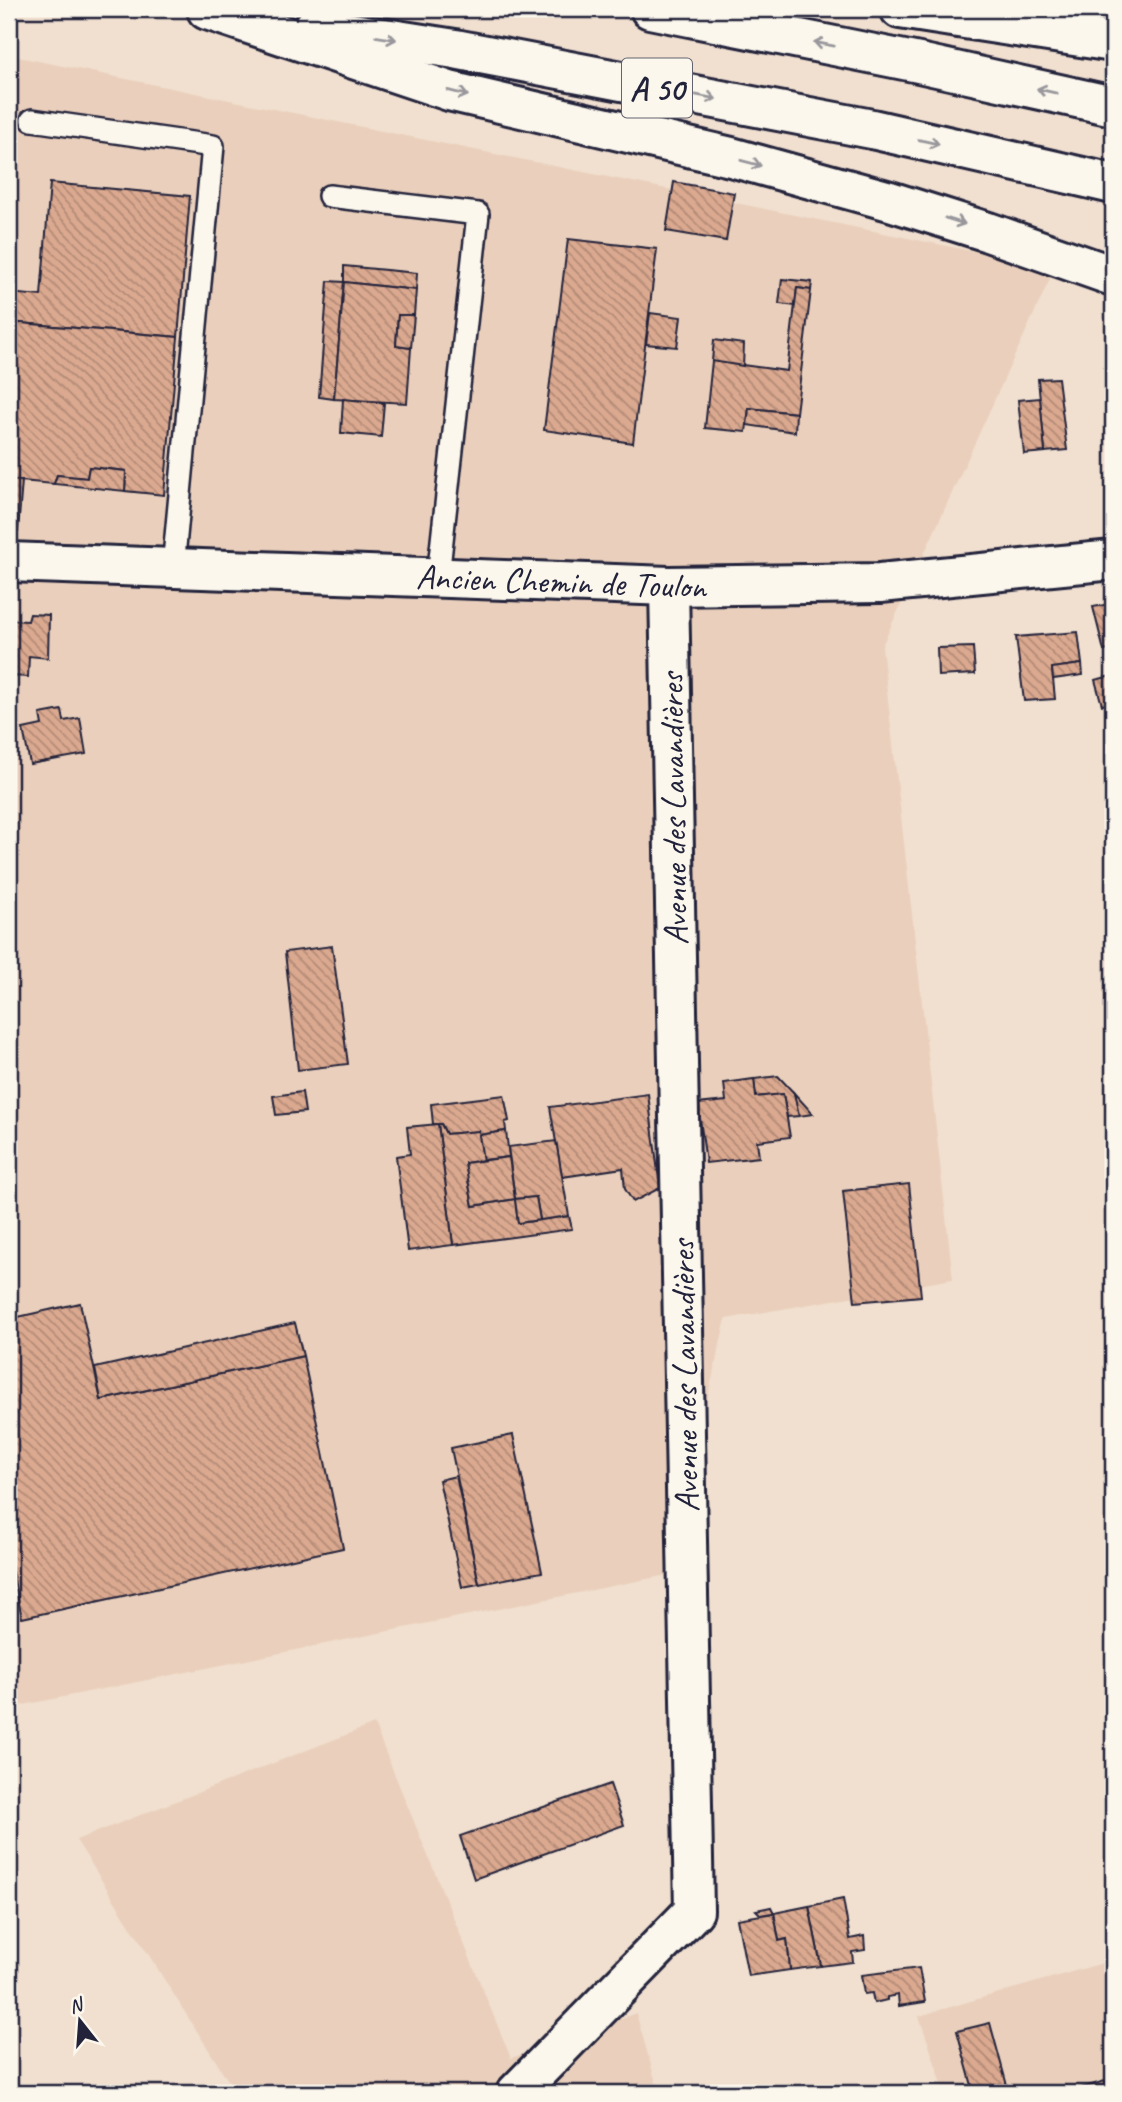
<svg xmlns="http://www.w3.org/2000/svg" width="1122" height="2102" viewBox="0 0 1122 2102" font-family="Caveat,sans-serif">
	<defs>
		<pattern id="building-back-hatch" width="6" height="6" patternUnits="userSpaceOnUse" patternTransform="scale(1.75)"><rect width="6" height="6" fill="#dba98f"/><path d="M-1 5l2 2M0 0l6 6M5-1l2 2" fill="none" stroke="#b18976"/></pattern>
	</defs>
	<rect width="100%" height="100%" fill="#f1e0d0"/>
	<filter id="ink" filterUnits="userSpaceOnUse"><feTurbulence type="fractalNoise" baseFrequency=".0143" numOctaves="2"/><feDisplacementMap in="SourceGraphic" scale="14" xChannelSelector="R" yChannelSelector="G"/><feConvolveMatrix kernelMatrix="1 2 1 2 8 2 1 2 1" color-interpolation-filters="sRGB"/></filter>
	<g filter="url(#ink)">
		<g fill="#ead0bc">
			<path d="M9 55 1055 268 882 646 953 1279 726 1319 667 1575 9 1708Z"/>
			<path d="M374 1724 511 2058 636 2013 659 2093H236L76 1840Z"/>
			<path d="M1113 1960V2093H945L919 2016Z"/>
		</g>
		<g fill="url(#building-back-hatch)" stroke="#22223b" stroke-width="2">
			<path d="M9 62 15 63 9 108Z"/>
			<path d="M674 182 734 193 726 241 666 231Z"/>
			<path d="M50 183 190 196 178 337 9 322V293L41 296Z"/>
			<path d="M568 239 657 249 633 443 544 430Z"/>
			<path d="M344 266 417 273 416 290 344 282Z"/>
			<path d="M782 279 812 282 811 290 797 288 795 306 779 304Z"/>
			<path d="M328 281 344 282 334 399 319 397Z"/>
			<path d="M344 282 416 290 414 315H398L396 346 411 348 407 403 334 399Z"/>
			<path d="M797 288 811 290 796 413 749 408 746 432 705 428 712 361 787 371Z"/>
			<path d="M650 313 681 317 677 347 646 344Z"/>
			<path d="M398 315H414L411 348 396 346Z"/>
			<path d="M9 322 178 337 164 495 125 491 126 471 89 467 87 478 57 475 54 484 9 480Z"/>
			<path d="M714 340 744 344 743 366 712 361Z"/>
			<path d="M1058 378 1067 450 1045 452 1038 379Z"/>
			<path d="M1040 398 1045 452 1024 454 1018 400Z"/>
			<path d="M343 399 384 403 381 437 341 433Z"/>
			<path d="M749 408 796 413 795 432 747 425Z"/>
			<path d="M89 467 126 471 125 491 54 484 57 475 87 478Z"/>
			<path d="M9 480 22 481 18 531 9 530Z"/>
			<path d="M1113 599V649L1104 651 1093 607 1110 604 1109 601Z"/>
			<path d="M30 614 49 615 48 658 29 656 28 677 9 676V620L28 621Z"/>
			<path d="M1078 632 1082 664 1052 668 1055 699 1024 701 1016 637Z"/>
			<path d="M973 647 975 674 938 676 937 648Z"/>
			<path d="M1082 664 1083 675 1053 679 1052 668Z"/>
			<path d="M1111 676 1113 685 1112 716 1109 704 1102 705 1095 680Z"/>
			<path d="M62 710 64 721 80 718 86 754 30 764 23 729 42 725 40 714Z"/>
			<path d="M332 946 348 1064 298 1070 285 952Z"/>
			<path d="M778 1076 794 1093 799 1116 787 1117 783 1094 756 1097 754 1079Z"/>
			<path d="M754 1079 756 1097 783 1094 790 1137 757 1141 759 1157 706 1163 698 1104 726 1101 724 1083Z"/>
			<path d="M302 1092 305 1112 276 1115 273 1096Z"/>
			<path d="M794 1093 813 1114 799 1116Z"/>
			<path d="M648 1094 660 1188 633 1202 625 1189 623 1168 562 1177 550 1107Z"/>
			<path d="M504 1095 509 1121 505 1122 506 1131 479 1135V1131L446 1134 441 1124H433L431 1104Z"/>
			<path d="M438 1124H441L446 1134 479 1131 483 1160 465 1163 473 1206 515 1199 518 1223 569 1216 572 1229 453 1245Z"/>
			<path d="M438 1124 453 1245 408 1251 396 1156 410 1154 407 1127Z"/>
			<path d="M506 1131 509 1157 483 1160 479 1135Z"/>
			<path d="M556 1141 569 1216 540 1220 536 1197 515 1199 508 1147Z"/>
			<path d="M509 1157 515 1199 473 1206 465 1163Z"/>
			<path d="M909 1184 921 1296 855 1302 843 1191Z"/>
			<path d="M536 1197 540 1220 518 1223 515 1199Z"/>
			<path d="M80 1303 101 1400 303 1356 343 1548 22 1618 9 1556V1319Z"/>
			<path d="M295 1323 303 1356 101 1400 95 1368Z"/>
			<path d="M513 1435 542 1572 479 1584 451 1448Z"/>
			<path d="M456 1476 479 1584 462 1587 439 1480Z"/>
			<path d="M610 1784 624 1825 474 1879 460 1836Z"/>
			<path d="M843 1899 850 1939 864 1936 865 1950 852 1952 853 1962 821 1966 809 1906Z"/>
			<path d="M809 1906 821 1966 790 1970 787 1939 779 1941 774 1913Z"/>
			<path d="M771 1907 774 1913 761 1915 756 1910Z"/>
			<path d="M774 1913 779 1941 787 1939 790 1970 748 1976 737 1919Z"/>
			<path d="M919 1968 925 2002 899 2006 898 1995 887 1997V2000L874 2003 872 1993 864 1994 861 1975Z"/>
			<path d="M990 2023 1009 2093H974L957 2031Z"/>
			<path d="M1105 2081 1108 2093H1064Z"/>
		</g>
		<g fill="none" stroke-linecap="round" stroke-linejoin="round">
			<g stroke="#22223b" stroke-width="26">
				<g id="lane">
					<path d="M32 120 213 146 173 568"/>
					<path d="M329 196 478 214 438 577"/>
				</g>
			</g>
			<g stroke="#22223b" stroke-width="44">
				<path id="street" d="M516 2093 694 1911 669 586"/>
			</g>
			<g stroke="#22223b" stroke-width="44">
				<path id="secondary" d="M9 562 669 586 880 583 1113 560"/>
			</g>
			<g stroke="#22223b" stroke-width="44">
				<g id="highway">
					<path d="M650 9 919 63 1113 106"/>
					<path d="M900 9 1113 42"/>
					<path d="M207 10 449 91 731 157 890 201 988 232 1113 276"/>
					<path d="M314 27 455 49 872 129 1113 184"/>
				</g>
			</g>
			<use href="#lane" stroke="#fbf7ec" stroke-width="21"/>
			<use href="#street" stroke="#fbf7ec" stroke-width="38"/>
			<use href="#secondary" stroke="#fbf7ec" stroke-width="38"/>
			<use href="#highway" stroke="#fbf7ec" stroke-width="38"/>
		</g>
		<defs><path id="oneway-shaft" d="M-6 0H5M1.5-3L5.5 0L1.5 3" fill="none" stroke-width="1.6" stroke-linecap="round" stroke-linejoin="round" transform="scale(1.75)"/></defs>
		<g stroke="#99979c">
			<use href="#oneway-shaft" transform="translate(386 38) rotate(9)"/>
			<use href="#oneway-shaft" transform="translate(824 44) rotate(-169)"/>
			<use href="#oneway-shaft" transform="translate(1047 91) rotate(-167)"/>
			<use href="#oneway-shaft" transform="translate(458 93) rotate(14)"/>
			<use href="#oneway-shaft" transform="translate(706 97) rotate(11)"/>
			<use href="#oneway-shaft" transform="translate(929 142) rotate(13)"/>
			<use href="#oneway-shaft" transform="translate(751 163) rotate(15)"/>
			<use href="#oneway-shaft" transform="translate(955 221) rotate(17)"/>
		</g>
	</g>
	<g text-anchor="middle" stroke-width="7" stroke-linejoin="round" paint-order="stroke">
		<rect fill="#fbf7ec" stroke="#636270" stroke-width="2" x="622" y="58.5" width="70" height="59" rx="5"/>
		<g font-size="33" font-weight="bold" fill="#22223b">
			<text x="657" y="100">A 50</text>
		</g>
		<g font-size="35" fill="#22223b" stroke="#fbf7ec">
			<text transform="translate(561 581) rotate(2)" y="12">Ancien Chemin de Toulon</text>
			<text transform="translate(673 809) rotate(-91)" y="12">Avenue des Lavandières</text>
			<text transform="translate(684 1376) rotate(-91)" y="12">Avenue des Lavandières</text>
		</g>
	</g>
	<rect width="1122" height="2102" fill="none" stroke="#fbf7ec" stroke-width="35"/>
	<rect x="18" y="18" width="1087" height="2067" fill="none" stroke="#22223b" stroke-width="2.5" filter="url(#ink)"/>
	<g transform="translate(80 2021) rotate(343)" stroke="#fbf7ec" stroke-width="5" paint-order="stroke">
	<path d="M0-5L12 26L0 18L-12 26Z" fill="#22223b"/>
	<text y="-10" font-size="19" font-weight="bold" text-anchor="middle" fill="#22223b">N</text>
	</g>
</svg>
